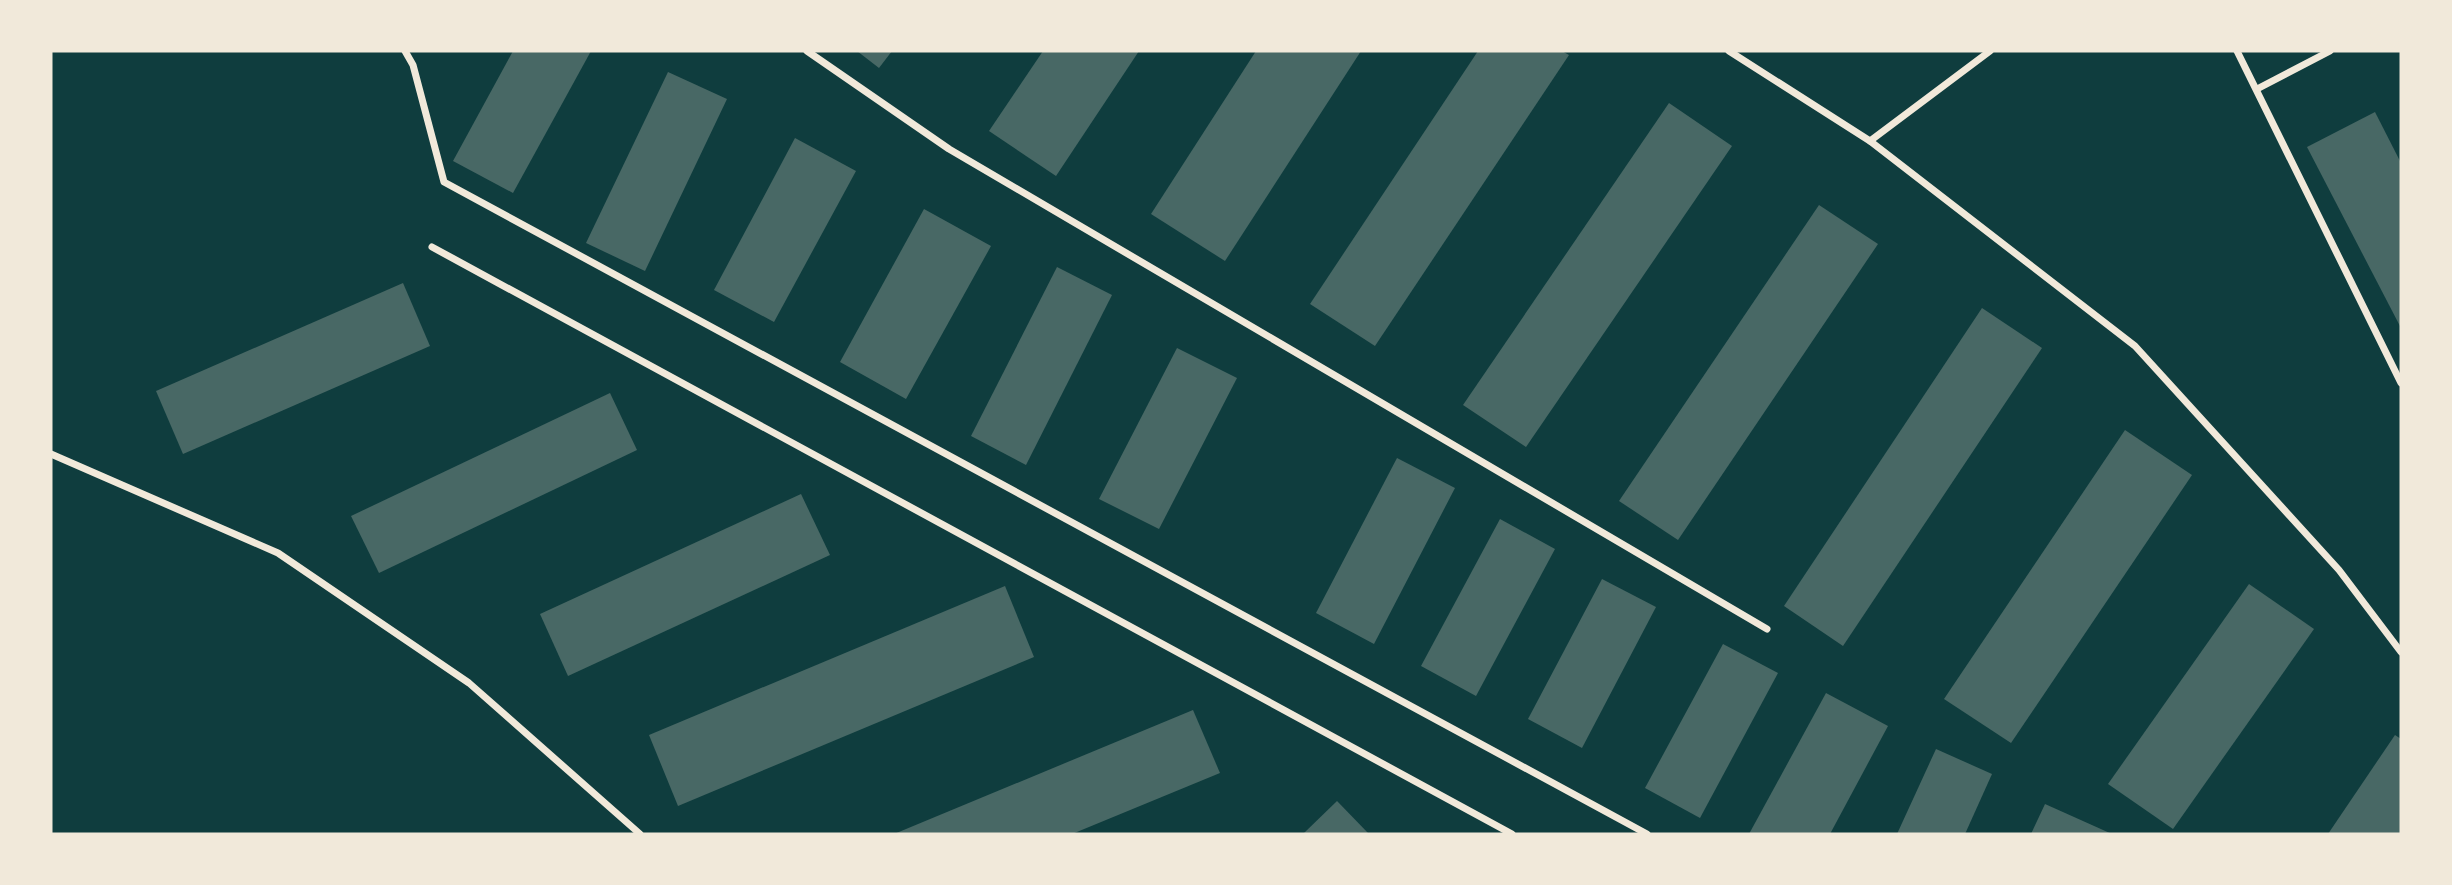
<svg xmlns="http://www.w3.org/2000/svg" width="2452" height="885" viewBox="0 0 2452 885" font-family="Montserrat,sans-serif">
	<rect width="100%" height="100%" fill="#0f3d3e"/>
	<g fill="#486865">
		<path d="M513 51H591L513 193 453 161Z"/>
		<path d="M857 51H892L879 68Z"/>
		<path d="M1043 51H1139L1056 176 989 131Z"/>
		<path d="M1256 51H1361L1225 261 1151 214Z"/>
		<path d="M1478 51H1562L1569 55 1375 346 1310 304Z"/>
		<path d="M668 72 727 99 645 271 586 243Z"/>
		<path d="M1669 103 1732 146 1526 447 1463 405Z"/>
		<path d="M2375 112 2401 163V328L2307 147Z"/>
		<path d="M795 138 856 171 774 322 714 290Z"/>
		<path d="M1819 205 1878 244 1678 540 1619 501Z"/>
		<path d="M924 209 991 246 906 399 840 362Z"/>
		<path d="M1057 267 1112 295 1026 465 971 436Z"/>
		<path d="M403 283 430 346 183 454 156 391Z"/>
		<path d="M1982 308 2042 348 1843 646 1784 606Z"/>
		<path d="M1177 348 1237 378 1159 529 1099 499Z"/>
		<path d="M610 393 637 450 379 573 351 516Z"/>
		<path d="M2125 430 2192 475 2011 743 1944 699Z"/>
		<path d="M1397 458 1455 488 1374 644 1316 613Z"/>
		<path d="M801 494 830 555 568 676 540 614Z"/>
		<path d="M1500 519 1555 549 1476 696 1421 666Z"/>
		<path d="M1602 579 1656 607 1582 748 1528 719Z"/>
		<path d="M2249 584 2314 629 2173 829 2108 784Z"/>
		<path d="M1005 586 1034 657 678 806 649 735Z"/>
		<path d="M1723 644 1778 673 1700 818 1645 788Z"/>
		<path d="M1826 693 1888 726 1830 834H1749Z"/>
		<path d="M1193 710 1220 773 1072 834H894Z"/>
		<path d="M2395 735 2401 739V834H2328Z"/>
		<path d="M1936 749 1992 774 1965 834H1897Z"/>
		<path d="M1337 801 1369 834H1303Z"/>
		<path d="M2045 804 2112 834H2031Z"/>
	</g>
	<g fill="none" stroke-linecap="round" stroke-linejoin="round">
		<g stroke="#f1e9da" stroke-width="7">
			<path d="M405 51 413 65 444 182 1647 834"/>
			<path d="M807 51 949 149 1767 629"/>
			<path d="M1729 51 1870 141 2135 346 2339 570 2401 652"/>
			<path d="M2237 51 2401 383"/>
			<path d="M2257 89 2330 51"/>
			<path d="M1870 141 1990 51"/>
			<path d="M432 247 1512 834"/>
			<path d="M51 454 278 553 469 683 640 834"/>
		</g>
	</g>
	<rect width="2452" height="885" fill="none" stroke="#f1e9da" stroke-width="105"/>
</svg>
